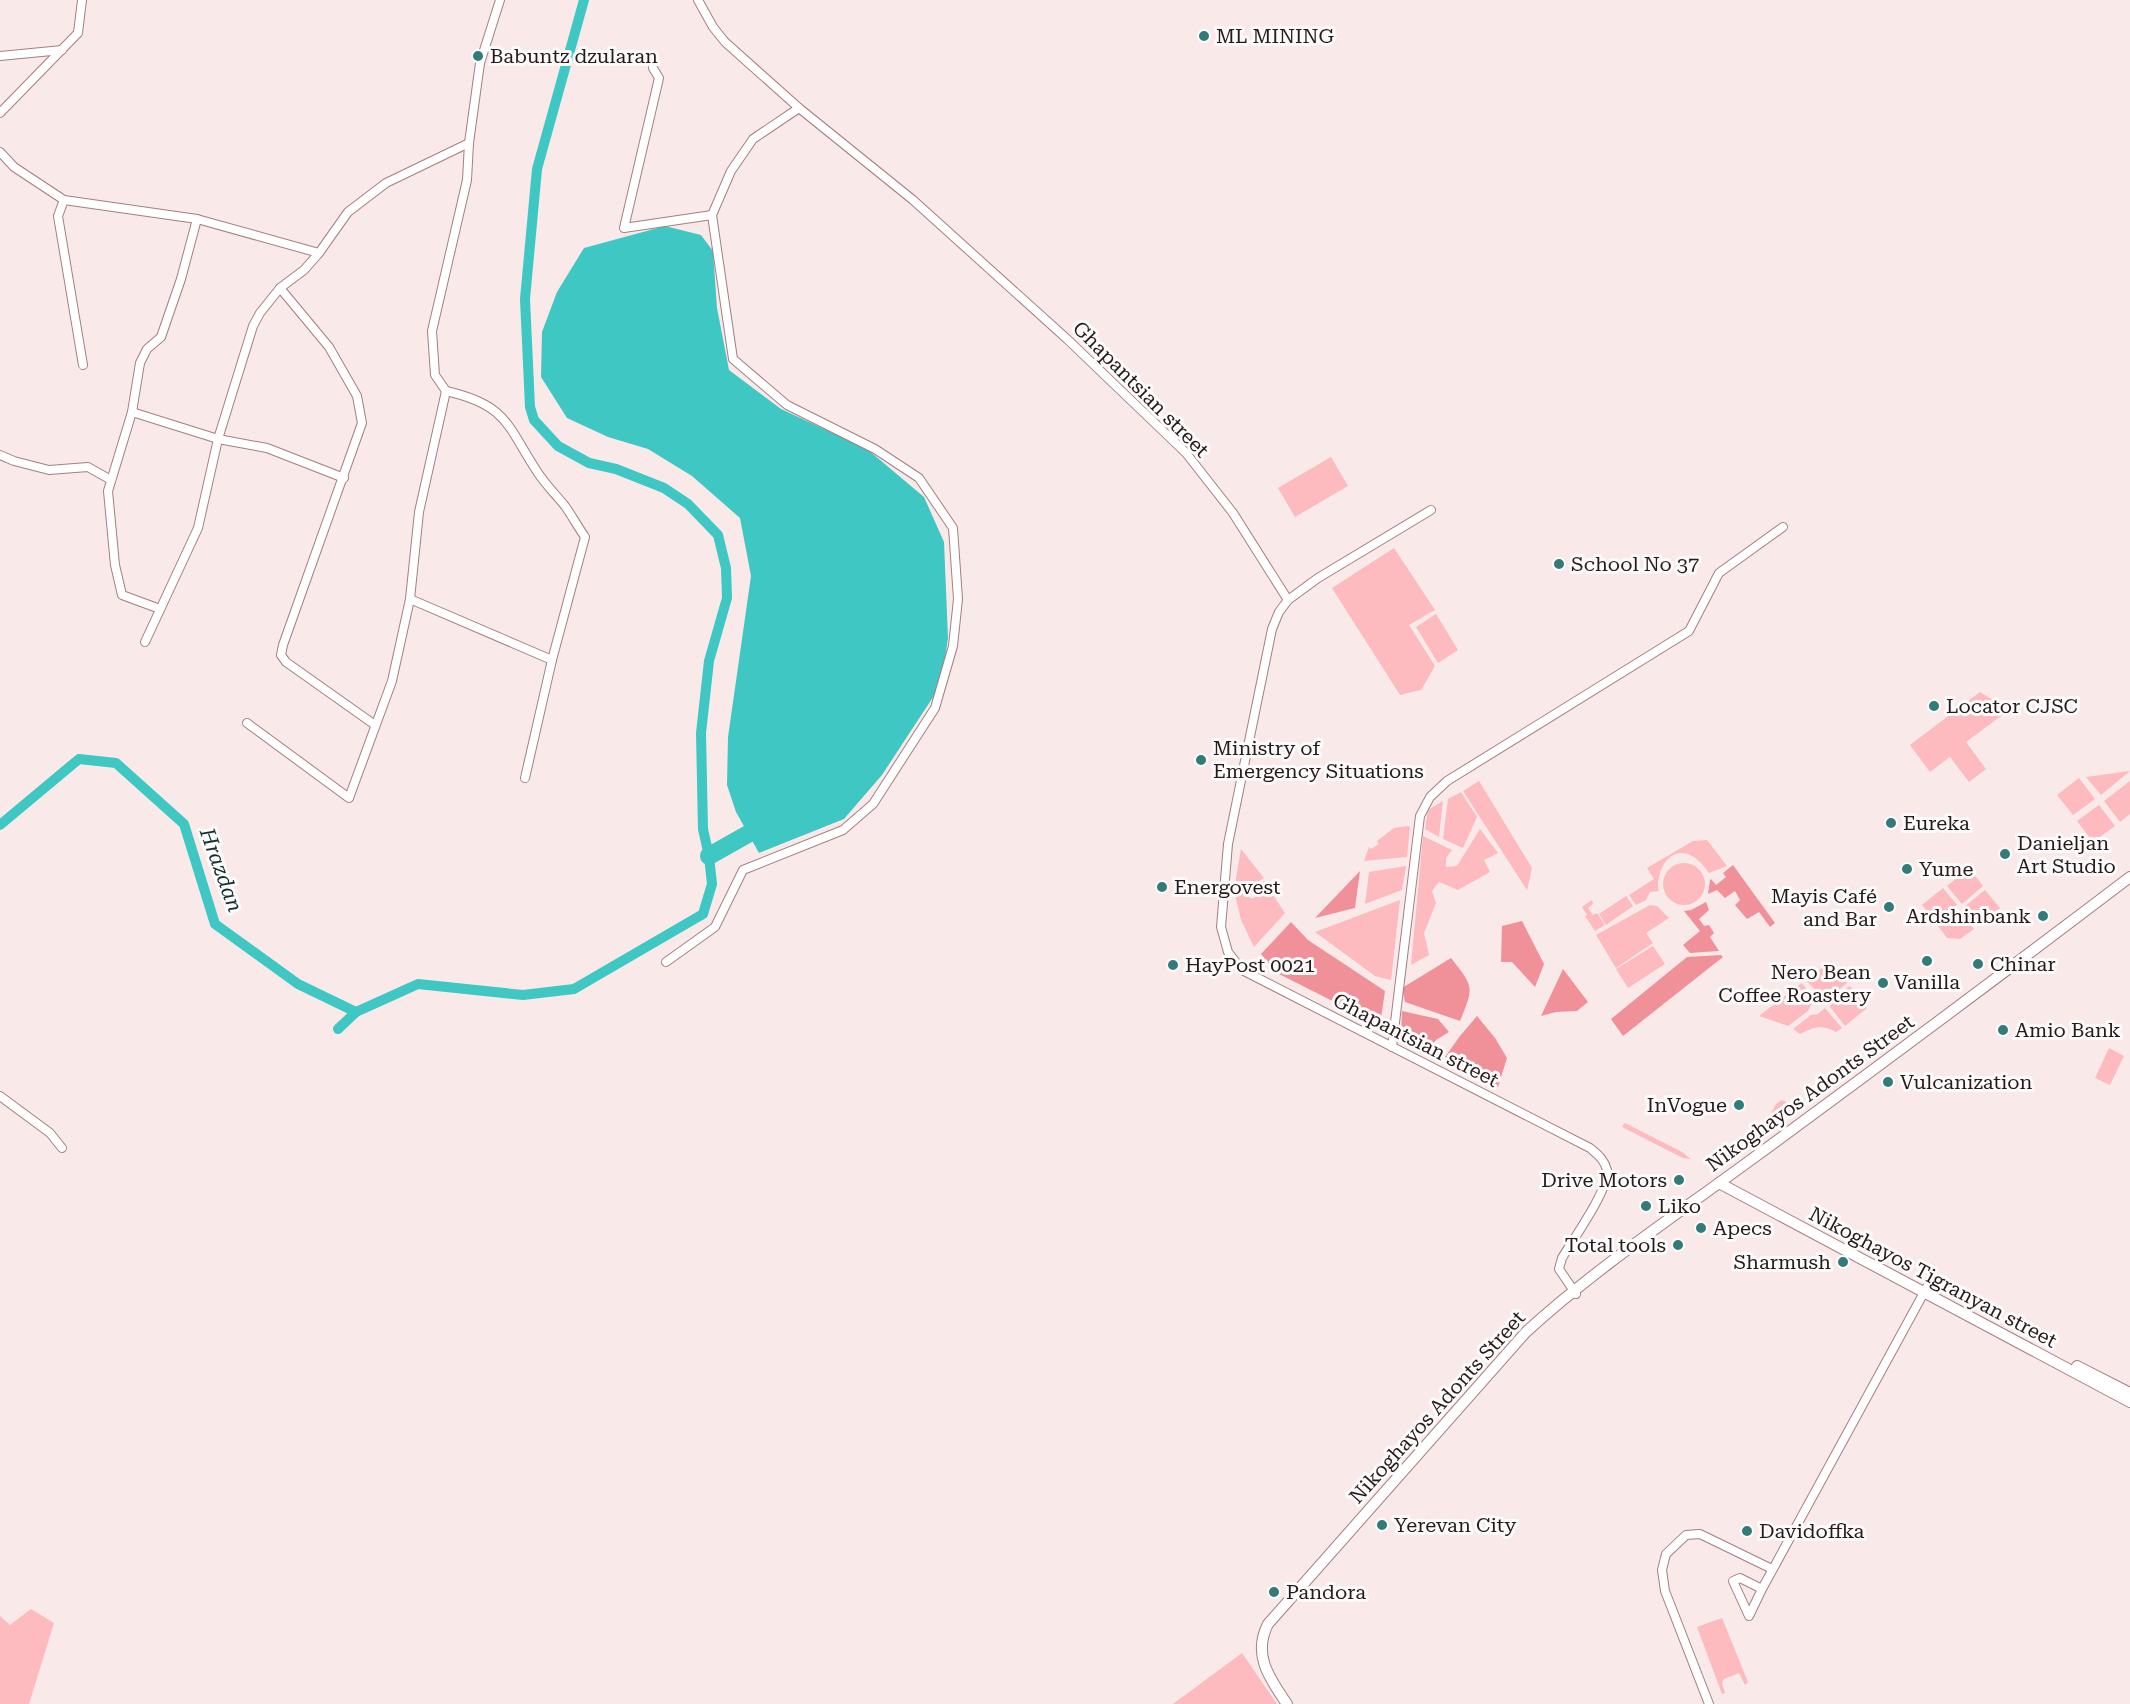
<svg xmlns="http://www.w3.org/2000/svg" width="2130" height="1704" viewBox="0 0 2130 1704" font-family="'Roboto Serif',serif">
	<rect width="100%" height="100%" fill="#fae9e9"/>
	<g fill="#fdbabf">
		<path d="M1331 457 1348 486 1295 517 1278 488Z"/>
		<path d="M1394 548 1435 610 1409 625 1435 666 1421 690 1400 695 1332 588Z"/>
		<path d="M1436 614 1458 650 1438 663 1416 627Z"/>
		<path d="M1980 692 2009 710 1966 742 1986 769 1969 782 1950 757 1930 772 1910 745Z"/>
		<path d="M2130 771 2101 795 2086 777Z"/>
		<path d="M2079 778 2095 799 2073 815 2057 795Z"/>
		<path d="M1479 781 1532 868 1527 890 1463 791Z"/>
		<path d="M2130 781V814L2120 822 2104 801Z"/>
		<path d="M1461 792 1477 817 1463 848 1443 839 1448 799Z"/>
		<path d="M1443 801 1439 837 1425 829 1428 810Z"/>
		<path d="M2099 805 2115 826 2093 842 2077 821Z"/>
		<path d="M1408 826 1410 827 1407 857 1364 861 1369 847 1371 849 1379 844 1377 841 1394 828Z"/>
		<path d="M1480 829 1498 853 1484 860 1490 872 1458 890 1439 882 1432 891 1436 903 1424 933 1429 955 1411 965 1423 836 1452 850 1446 858V867L1457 866Z"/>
		<path d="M1707 840 1727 866 1709 873C1703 865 1698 858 1688 854 1667 847 1655 875 1659 891L1650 892 1646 900 1636 905 1629 895 1654 879 1647 868 1693 841Z"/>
		<path d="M1241 849 1264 878 1246 889 1251 899 1262 894 1260 885 1264 881 1285 913 1254 947 1241 920 1234 890Z"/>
		<circle cx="1684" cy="884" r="21"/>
		<path d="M1406 866 1402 890 1365 904 1369 872Z"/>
		<path d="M1969 868 1983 886 1962 904 1947 886Z"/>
		<path d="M1943 888 1957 905 1936 923 1922 905Z"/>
		<path d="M1985 890 2000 908 1978 925 1964 907Z"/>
		<path d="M1626 896 1633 906 1606 925 1599 914Z"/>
		<path d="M1400 900 1391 980 1375 976 1315 932Z"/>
		<path d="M1592 900 1593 904 1588 908 1593 915 1597 913 1605 925 1595 931 1585 916 1587 915 1582 907Z"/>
		<path d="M1650 905 1657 906 1669 918 1646 933 1653 943 1616 968 1596 935Z"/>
		<path d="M1959 910 1974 929 1960 939 1947 938 1938 926Z"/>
		<path d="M1653 946 1665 964 1628 988 1616 969Z"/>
		<path d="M1831 961 1847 983 1830 997 1817 992 1806 980Z"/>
		<path d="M1802 983 1814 999 1808 1011 1788 1026 1759 1016Z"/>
		<path d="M1850 986 1867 1008 1845 1026 1830 1007 1831 1000Z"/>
		<path d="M1825 1008 1842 1028 1836 1032C1822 1024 1814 1027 1800 1034L1793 1029 1811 1015 1818 1014Z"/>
		<path d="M2109 1048 2124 1056 2110 1085 2095 1078Z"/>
		<path d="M1782 1100 1794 1106V1109L1766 1130 1763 1129 1776 1104Z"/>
		<path d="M1625 1123 1682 1152 1691 1159 1683 1158 1624 1128 1622 1126Z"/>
		<path d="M31 1609 54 1623 29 1704H0V1616L10 1625Z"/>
		<path d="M1722 1618 1748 1682 1745 1685 1739 1673 1724 1679 1722 1683 1725 1693 1722 1694 1697 1627Z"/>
		<path d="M1242 1653 1277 1704H1173Z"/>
	</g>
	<g fill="#f0919a">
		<path d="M1733 865 1775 923 1770 927 1759 912 1747 919 1735 905 1740 900 1735 891 1725 898 1717 890 1708 894 1710 880 1711 879 1716 885 1726 877 1723 873Z"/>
		<path d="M1360 871 1355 908 1315 918Z"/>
		<path d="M1706 902 1709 910 1699 919 1704 926 1709 925 1714 933 1710 937 1719 951 1690 953 1683 945 1700 931 1684 911 1691 910Z"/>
		<path d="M1522 921 1544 964 1535 987 1512 962H1501L1502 926Z"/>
		<path d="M1291 922 1308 940 1385 991 1380 1025 1275 972 1261 954Z"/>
		<path d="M1721 955 1723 957 1623 1036 1611 1019 1687 957Z"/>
		<path d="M1451 958C1474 987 1474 987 1460 1021L1405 1002 1402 988Z"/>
		<path d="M1563 969 1588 1002 1577 1011 1556 1012 1541 1016Z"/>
		<path d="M1402 1011 1438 1019 1449 1032 1436 1040 1428 1051 1401 1036Z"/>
		<path d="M1477 1016 1495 1038 1507 1058 1498 1087 1445 1057 1460 1036Z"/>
	</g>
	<path fill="#3ec7c3" d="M665 226 701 235 713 251 717 308 729 370 781 409 867 449 924 497 944 542 948 638 941 685 882 775 844 819 759 853 736 812 727 785 728 737 751 576 740 518 692 476 648 449 608 437 567 418 541 377 542 332 557 292 584 248Z"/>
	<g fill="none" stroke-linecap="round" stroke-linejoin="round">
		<g stroke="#3ec7c3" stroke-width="10">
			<path d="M0 825 79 759 116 763 184 824 215 924 298 984 356 1012"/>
			<path d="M338 1029 356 1012 418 984 523 995 574 989 703 914 712 884 709 856 703 829 701 733 709 661 727 598 726 568 718 535 688 504 664 488 616 469 589 463 558 446 534 420 530 407 525 299 537 169 584 0"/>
		</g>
		<path stroke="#3ec7c3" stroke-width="18" d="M709 856 748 834"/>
		<g stroke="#a57e80" stroke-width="10">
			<g id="minor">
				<path d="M500 0 480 63 469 143 467 180 432 331 435 375 446 391C508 405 507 426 538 473 546 485 556 495 565 506 572 516 578 527 585 537L552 660 525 778"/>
				<path d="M698 0 713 27 725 42 799 108 913 200 1067 339 1186 453 1233 513 1288 600"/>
				<path d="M0 56 62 50"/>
				<path d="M653 68 659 78 624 228 712 215"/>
				<path d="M0 113 78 33 82 0"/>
				<path d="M0 152 14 167 64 200 197 219 319 253 348 212 386 183 469 143"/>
				<path d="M64 200 58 216 83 365"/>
				<path d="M280 288 329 347 357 396 362 423 283 645 281 655 286 662 375 725"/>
				<path d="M132 412 218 439 267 448 344 478"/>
				<path d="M0 455 14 461 49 470 88 467 111 480"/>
				<path d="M1431 510 1318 578 1288 600 1279 612 1272 629 1228 844 1221 927 1228 952 1242 970 1590 1148C1598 1155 1604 1159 1607 1170 1610 1188 1572 1241 1562 1258L1559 1269 1576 1294"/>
				<path d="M410 599 552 660"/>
				<path d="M160 609 122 595 115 565 108 491 132 412 140 363 147 349 161 337 181 279 197 219"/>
				<path d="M145 642 198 528 218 439 253 326 260 313 280 288 304 270 319 253"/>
				<path d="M247 723 349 798 392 681 410 599 419 512 446 391"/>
				<path d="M666 962 715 927 743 870 843 830 873 804 935 708 953 646 958 599 953 528 919 478 875 449 787 405 733 359 712 215 731 171 753 139 799 108"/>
				<path d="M1392 1047 1420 816 1430 797 1447 781 1689 631 1719 573 1783 527"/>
				<path d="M0 1096 50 1133 62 1148"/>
				<path d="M1762 1589 1749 1616 1733 1581 1740 1578 1762 1589 1927 1287"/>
				<path d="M1709 1704 1665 1591 1662 1570 1666 1554 1686 1535 1700 1534 1772 1569"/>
			</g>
		</g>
		<g stroke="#a57e80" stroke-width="12">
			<g id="tertiary">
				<path d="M1719 1183 2130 1402"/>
				<path d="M2077 1366 2130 1393"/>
				<path d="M1287 1704C1270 1679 1252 1655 1268 1624L1526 1332C1596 1268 1676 1215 1752 1159 1879 1066 2005 972 2130 877"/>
			</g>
		</g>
		<use href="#minor" stroke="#fff" stroke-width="8"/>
		<use href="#tertiary" stroke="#fff" stroke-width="10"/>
	</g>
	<g fill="#327b78" stroke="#fbfbfb" stroke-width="2">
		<circle cx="1204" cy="36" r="6"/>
		<circle cx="478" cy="56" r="6"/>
		<circle cx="1559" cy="564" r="6"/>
		<circle cx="1934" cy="706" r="6"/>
		<circle cx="1201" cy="760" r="6"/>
		<circle cx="1891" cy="823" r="6"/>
		<circle cx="2005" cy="854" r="6"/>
		<circle cx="1907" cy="869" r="6"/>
		<circle cx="1162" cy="887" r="6"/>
		<circle cx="1889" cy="907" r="6"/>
		<circle cx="2043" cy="916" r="6"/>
		<circle cx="1927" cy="961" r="6"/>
		<circle cx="1978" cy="964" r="6"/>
		<circle cx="1173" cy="965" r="6"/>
		<circle cx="1883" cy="983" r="6"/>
		<circle cx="2003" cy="1030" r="6"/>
		<circle cx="1888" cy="1082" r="6"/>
		<circle cx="1739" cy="1105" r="6"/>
		<circle cx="1679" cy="1180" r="6"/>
		<circle cx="1646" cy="1206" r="6"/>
		<circle cx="1701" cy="1228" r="6"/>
		<circle cx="1678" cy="1245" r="6"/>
		<circle cx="1843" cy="1262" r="6"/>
		<circle cx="1382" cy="1525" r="6"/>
		<circle cx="1747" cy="1531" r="6"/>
		<circle cx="1274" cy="1592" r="6"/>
	</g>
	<g text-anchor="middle" stroke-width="6" stroke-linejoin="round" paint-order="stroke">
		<g font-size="20" fill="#28191a" stroke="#fbfbfb" text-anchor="start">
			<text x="1216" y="43">ML MINING</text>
			<text x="490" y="63">Babuntz dzularan</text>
			<text x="1571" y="571">School No 37</text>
			<text x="1946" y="713">Locator CJSC</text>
			<text x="1213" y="755">Ministry of<tspan x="1213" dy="23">Emergency Situations</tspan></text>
			<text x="1903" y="830">Eureka</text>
			<text x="2017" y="850">Danieljan<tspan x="2017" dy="23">Art Studio</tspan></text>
			<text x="1919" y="876">Yume</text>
			<text x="1174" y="894">Energovest</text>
			<text x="1877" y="903" text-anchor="end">Mayis Café<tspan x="1877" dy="23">and Bar</tspan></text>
			<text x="2031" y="923" text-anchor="end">Ardshinbank</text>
			<text x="1990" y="971">Chinar</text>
			<text x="1185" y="972">HayPost 0021</text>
			<text x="1871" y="979" text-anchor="end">Nero Bean<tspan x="1871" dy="23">Coffee Roastery</tspan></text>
			<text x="1927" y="989" text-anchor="middle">Vanilla</text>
			<text x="2015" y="1037">Amio Bank</text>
			<text x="1900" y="1089">Vulcanization</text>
			<text x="1727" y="1112" text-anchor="end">InVogue</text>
			<text x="1667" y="1187" text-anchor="end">Drive Motors</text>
			<text x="1658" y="1213">Liko</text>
			<text x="1713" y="1235">Apecs</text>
			<text x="1666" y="1252" text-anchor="end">Total tools</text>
			<text x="1831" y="1269" text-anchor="end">Sharmush</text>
			<text x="1394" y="1532">Yerevan City</text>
			<text x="1759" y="1538">Davidoffka</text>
			<text x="1286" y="1599">Pandora</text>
		</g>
		<g font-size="20" fill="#28191a" stroke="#fbfbfb">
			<text transform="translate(1141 389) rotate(45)" y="7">Ghapantsian street</text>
			<text transform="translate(1416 1040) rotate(27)" y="7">Ghapantsian street</text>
			<text transform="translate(1810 1093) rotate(-36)" y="7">Nikoghayos Adonts Street</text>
			<text transform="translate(1933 1277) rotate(28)" y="7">Nikoghayos Tigranyan street</text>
			<text transform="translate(1437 1407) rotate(-48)" y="7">Nikoghayos Adonts Street</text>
		</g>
		<g font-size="21" font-style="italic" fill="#182e2d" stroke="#fbfbfb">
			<text transform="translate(221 870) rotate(70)" y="7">Hrazdan</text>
		</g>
	</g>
</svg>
